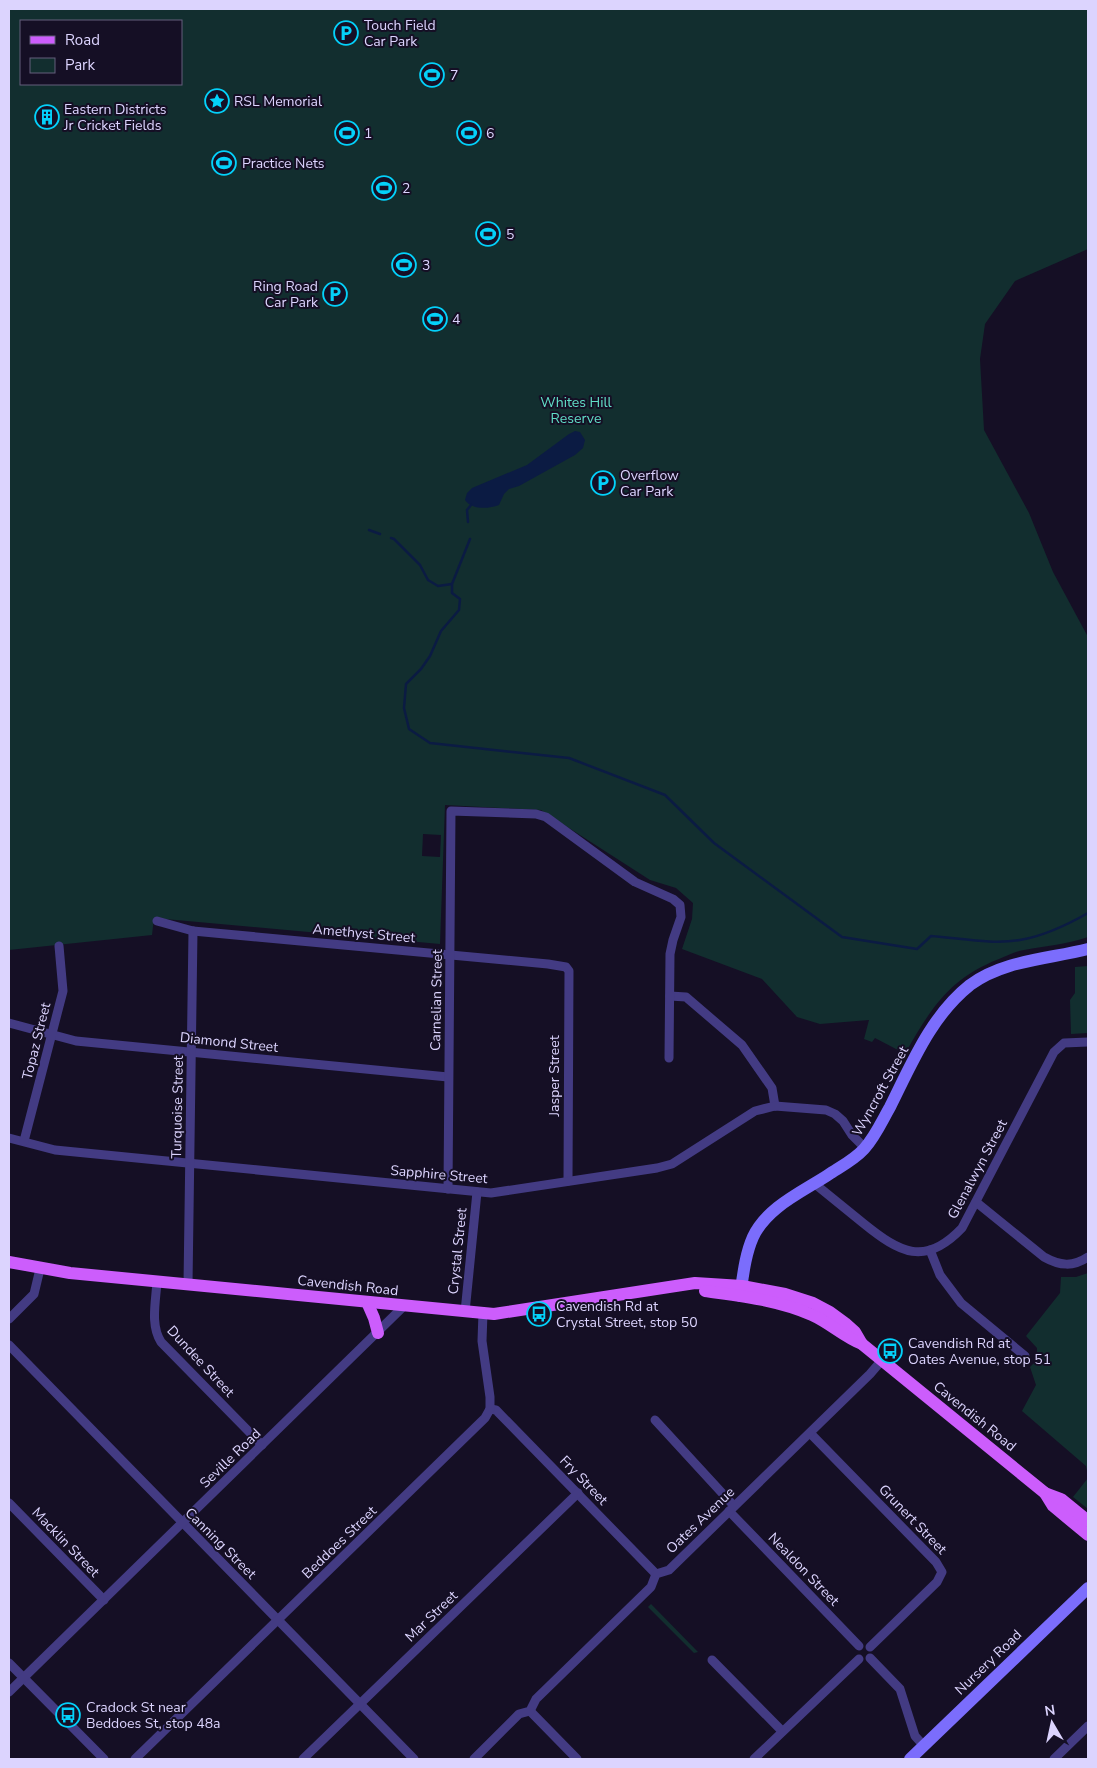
<svg xmlns="http://www.w3.org/2000/svg" width="1097" height="1768" viewBox="0 0 1097 1768" font-family="'Nunito Sans',sans-serif">
	<rect width="100%" height="100%" fill="#150f25"/>
	<g fill="#122e2f" fill-rule="evenodd">
		<path d="M9 9H1088V249L1015 281 985 324 980 359 984 430 1029 513 1053 572 1088 637V937C1067 944 1046 946 1024 950 1016 951 1007 956 999 959 950 978 931 1008 906 1052L896 1049 875 1038 872 1042 864 1039 869 1020 820 1024 797 1017 762 979 682 949 692 919 693 903 676 888 650 880 541 810 445 805 440 944 154 918 152 935 9 950ZM21 21H181V84H21ZM423 834 441 835 440 857 422 856Z"/>
		<path d="M1088 966V1033L1071 1034 1070 1000 1075 993V967Z"/>
		<path d="M1088 1273V1476L1086 1466 1022 1411 1036 1385 1030 1367 1037 1360V1348L1026 1336 1060 1293 1061 1277H1076Z"/>
		<path d="M1088 1478V1509L1073 1497Z"/>
		<path d="M651 1604 698 1652 694 1653 648 1607Z"/>
	</g>
	<path fill="#0b1b43" d="M575 431 580 432 585 440 583 448 575 455 519 486 509 489 504 494 499 505C488 509 472 510 465 500L467 493 472 488 527 465 569 434Z"/>
	<g fill="none" stroke-linecap="round" stroke-linejoin="round">
		<g stroke="#0b1b43" stroke-width="2.5">
			<path d="M468 522 467 510 471 505"/>
			<path d="M369 530 380 534"/>
			<path d="M391 538 394 539 420 565 428 580 438 586 452 584"/>
			<path d="M470 539 452 584V593L460 599 459 610 441 631 430 656 421 669 406 684 404 708 409 729 430 743 569 758 665 795 714 843 842 937 917 949 931 936C960 938 992 945 1020 940 1044 936 1067 925 1088 913"/>
		</g>
		<g stroke="#433b83" stroke-width="9">
			<path d="M157 921 193 931 548 964 566 967 569 971 568 1181"/>
			<path d="M670 996 686 997 742 1045 772 1088 775 1106"/>
			<path d="M9 1023 76 1041 448 1077"/>
			<path d="M9 1138 55 1150 491 1193 657 1168 672 1164 755 1111 775 1106 826 1110 835 1114 843 1121 852 1135 865 1148"/>
			<path d="M24 1141 63 991 59 946"/>
			<path d="M815 1184C831 1197 847 1210 863 1223 900 1253 925 1267 962 1228L1054 1052 1064 1043 1088 1042"/>
			<path d="M448 1189 451 811 536 814 546 817 635 882 673 899 680 905 681 917 673 940 670 954 669 1058"/>
			<path d="M976 1202 1044 1257C1060 1266 1073 1267 1088 1257"/>
			<path d="M930 1250 940 1275 961 1303 1025 1356"/>
			<path d="M157 1281C156 1301 150 1325 161 1342L262 1445"/>
			<path d="M188 1284 193 931"/>
			<path d="M465 1312 477 1192"/>
			<path d="M9 1319 34 1294 40 1269"/>
			<path d="M9 1345 414 1759"/>
			<path d="M490 1409 496 1410 656 1574"/>
			<path d="M655 1420 734 1506"/>
			<path d="M810 1433 936 1562 942 1572 937 1582 870 1647"/>
			<path d="M9 1503 104 1600"/>
			<path d="M729 1511 859 1646"/>
			<path d="M870 1658 900 1689 915 1736 924 1746"/>
			<path d="M712 1660 782 1731"/>
			<path d="M9 1663 104 1759"/>
			<path d="M9 1692 405 1305"/>
			<path d="M530 1711 577 1759"/>
			<path d="M135 1759 485 1418 490 1409V1397L482 1341 483 1313"/>
			<path d="M303 1759 578 1493"/>
			<path d="M474 1759 519 1714 530 1711 536 1699 651 1587 656 1574 669 1570 870 1374 882 1360"/>
			<path d="M754 1759 859 1659"/>
			<path d="M1054 1759 1088 1726"/>
		</g>
		<g stroke="#7b6dfc" stroke-width="12">
			<path d="M740 1296C743 1276 745 1255 753 1237 767 1207 802 1192 828 1175 840 1167 854 1160 864 1149 875 1137 882 1121 890 1107 912 1063 931 1016 970 985 1004 960 1049 959 1088 949"/>
			<path d="M910 1759 1088 1588"/>
		</g>
		<g stroke="#cc5dfc" stroke-width="12">
			<path d="M9 1262 70 1273 494 1314 695 1283 742 1286 785 1294 813 1303 830 1312 845 1323 855 1332 862 1344"/>
			<path d="M705 1291C740 1296 779 1300 812 1315 830 1323 844 1337 862 1344L1045 1493 1053 1506 1088 1535"/>
			<path d="M367 1302 374 1318 378 1333"/>
			<path d="M1045 1493 1061 1499 1088 1521"/>
		</g>
	</g>
	<defs>
		<g id="parking-ring" transform="scale(1.25)"><circle r="9.5" fill="#150f25" stroke="#04d1fa" stroke-width="1.5"/><path d="M-3.5-5.5H1a3.5 3.5 0 0 1 0 7H-1V5.5H-3.5ZM-1-3.4V-.6H.8a1.4 1.4 0 0 0 0-2.8Z" fill="#04d1fa"/></g>
		<g id="stadium-ring" transform="scale(1.25)"><circle r="9.5" fill="#150f25" stroke="#04d1fa" stroke-width="1.5"/><path d="M0-5a6.5 5 0 1 0 0 10a6.5 5 0 1 0 0-10ZM-3.5-1.8h7v3.6h-7Z" fill="#04d1fa"/></g>
		<g id="sight-ring" transform="scale(1.25)"><circle r="9.5" fill="#150f25" stroke="#04d1fa" stroke-width="1.5"/><path d="M0-6L1.8-2.2L6-1.7L2.9 1.2L3.7 5.4L0 3.3L-3.7 5.4L-2.9 1.2L-6-1.7L-1.8-2.2Z" fill="#04d1fa"/></g>
		<g id="building-ring" transform="scale(1.25)"><circle r="9.5" fill="#150f25" stroke="#04d1fa" stroke-width="1.5"/><path d="M-4-6H4V6H1V3H-1V6H-4ZM-2.5-4.3h1.7v1.8h-1.7ZM.8-4.3h1.7v1.8H.8ZM-2.5-1h1.7V.8h-1.7ZM.8-1h1.7V.8H.8Z" fill="#04d1fa"/></g>
		<g id="bus-ring" transform="scale(1.25)"><circle r="9.5" fill="#150f25" stroke="#04d1fa" stroke-width="1.5"/><path d="M-5-6H5V4H4V6H2V4H-2V6H-4V4H-5ZM-3.5-4V0h7V-4ZM-3.5 1.2v1.5H-2V1.2ZM2 1.2v1.5H3.5V1.2Z" fill="#04d1fa"/></g>
	</defs>
	<g fill-rule="evenodd">
		<use href="#parking-ring" x="346" y="33"/>
		<use href="#stadium-ring" x="432" y="75"/>
		<use href="#sight-ring" x="217" y="101"/>
		<use href="#building-ring" x="47" y="117"/>
		<use href="#stadium-ring" x="347" y="133"/>
		<use href="#stadium-ring" x="469" y="133"/>
		<use href="#stadium-ring" x="224" y="163"/>
		<use href="#stadium-ring" x="384" y="188"/>
		<use href="#stadium-ring" x="488" y="234"/>
		<use href="#stadium-ring" x="404" y="265"/>
		<use href="#parking-ring" x="335" y="294"/>
		<use href="#stadium-ring" x="435" y="319"/>
		<use href="#parking-ring" x="603" y="483"/>
		<use href="#bus-ring" x="539" y="1314"/>
		<use href="#bus-ring" x="890" y="1351"/>
		<use href="#bus-ring" x="68" y="1715"/>
	</g>
	<g text-anchor="middle" stroke-width="4" stroke-linejoin="round" paint-order="stroke">
		<g font-size="14" fill="#dcd4fe" stroke="#150f25" text-anchor="start">
			<text x="364" y="30">Touch Field<tspan x="364" dy="16">Car Park</tspan></text>
			<text x="450" y="80">7</text>
			<text x="234" y="106">RSL Memorial</text>
			<text x="64" y="114">Eastern Districts<tspan x="64" dy="16">Jr Cricket Fields</tspan></text>
			<text x="364" y="138">1</text>
			<text x="486" y="138">6</text>
			<text x="242" y="168">Practice Nets</text>
			<text x="402" y="193">2</text>
			<text x="506" y="239">5</text>
			<text x="422" y="270">3</text>
			<text x="318" y="291" text-anchor="end">Ring Road<tspan x="318" dy="16">Car Park</tspan></text>
			<text x="452" y="324">4</text>
			<text x="620" y="480">Overflow<tspan x="620" dy="16">Car Park</tspan></text>
			<text x="556" y="1311">Cavendish Rd at<tspan x="556" dy="16">Crystal Street, stop 50</tspan></text>
			<text x="908" y="1348">Cavendish Rd at<tspan x="908" dy="16">Oates Avenue, stop 51</tspan></text>
			<text x="86" y="1712">Cradock St near<tspan x="86" dy="16">Beddoes St, stop 48a</tspan></text>
		</g>
		<g font-size="14" fill="#61dec7" stroke="#150f25">
			<text x="576" y="407">Whites Hill<tspan x="576" dy="16">Reserve</tspan></text>
		</g>
		<g font-size="14" fill="#dcd4fe" stroke="#150f25">
			<text transform="translate(364 933) rotate(5)" y="5">Amethyst Street</text>
			<text transform="translate(436 1000) rotate(-89)" y="5">Carnelian Street</text>
			<text transform="translate(36 1041) rotate(-76)" y="5">Topaz Street</text>
			<text transform="translate(229 1042) rotate(6)" y="5">Diamond Street</text>
			<text transform="translate(554 1076) rotate(-90)" y="5">Jasper Street</text>
			<text transform="translate(880 1091) rotate(-61)" y="5">Wyncroft Street</text>
			<text transform="translate(177 1107) rotate(-89)" y="5">Turquoise Street</text>
			<text transform="translate(977 1169) rotate(-62)" y="5">Glenalwyn Street</text>
			<text transform="translate(439 1174) rotate(5)" y="5">Sapphire Street</text>
			<text transform="translate(457 1251) rotate(-84)" y="5">Crystal Street</text>
			<text transform="translate(348 1285) rotate(6)" y="5">Cavendish Road</text>
			<text transform="translate(201 1361) rotate(47)" y="5">Dundee Street</text>
			<text transform="translate(975 1416) rotate(39)" y="5">Cavendish Road</text>
			<text transform="translate(230 1458) rotate(-44)" y="5">Seville Road</text>
			<text transform="translate(584 1480) rotate(46)" y="5">Fry Street</text>
			<text transform="translate(913 1519) rotate(46)" y="5">Grunert Street</text>
			<text transform="translate(700 1520) rotate(-44)" y="5">Oates Avenue</text>
			<text transform="translate(66 1542) rotate(46)" y="5">Macklin Street</text>
			<text transform="translate(339 1542) rotate(-44)" y="5">Beddoes Street</text>
			<text transform="translate(221 1543) rotate(45)" y="5">Canning Street</text>
			<text transform="translate(804 1569) rotate(46)" y="5">Nealdon Street</text>
			<text transform="translate(431 1616) rotate(-44)" y="5">Mar Street</text>
			<text transform="translate(988 1662) rotate(-44)" y="5">Nursery Road</text>
		</g>
	</g>
	<rect width="1097" height="1768" fill="none" stroke="#dcd4fe" stroke-width="20"/>
	<rect x="20" y="20" width="162" height="65" fill="#150f25" stroke="#655e7c"/>
	<rect x="30" y="36" width="25" height="8" fill="#cc5dfc" stroke="#655e7c"/>
	<text x="65" y="45" font-size="15" fill="#dcd4fe">Road</text>
	<rect x="30" y="58" width="25" height="15" fill="#122e2f" stroke="#655e7c"/>
	<text x="65" y="70" font-size="15" fill="#dcd4fe">Park</text>
	<g transform="translate(1052 1723) rotate(351)" stroke="#150f25" stroke-width="4" paint-order="stroke">
	<path d="M0-4L9 19L0 12L-9 19Z" fill="#dcd4fe"/>
	<text y="-8" font-size="14" font-weight="bold" text-anchor="middle" fill="#dcd4fe">N</text>
	</g>
</svg>
